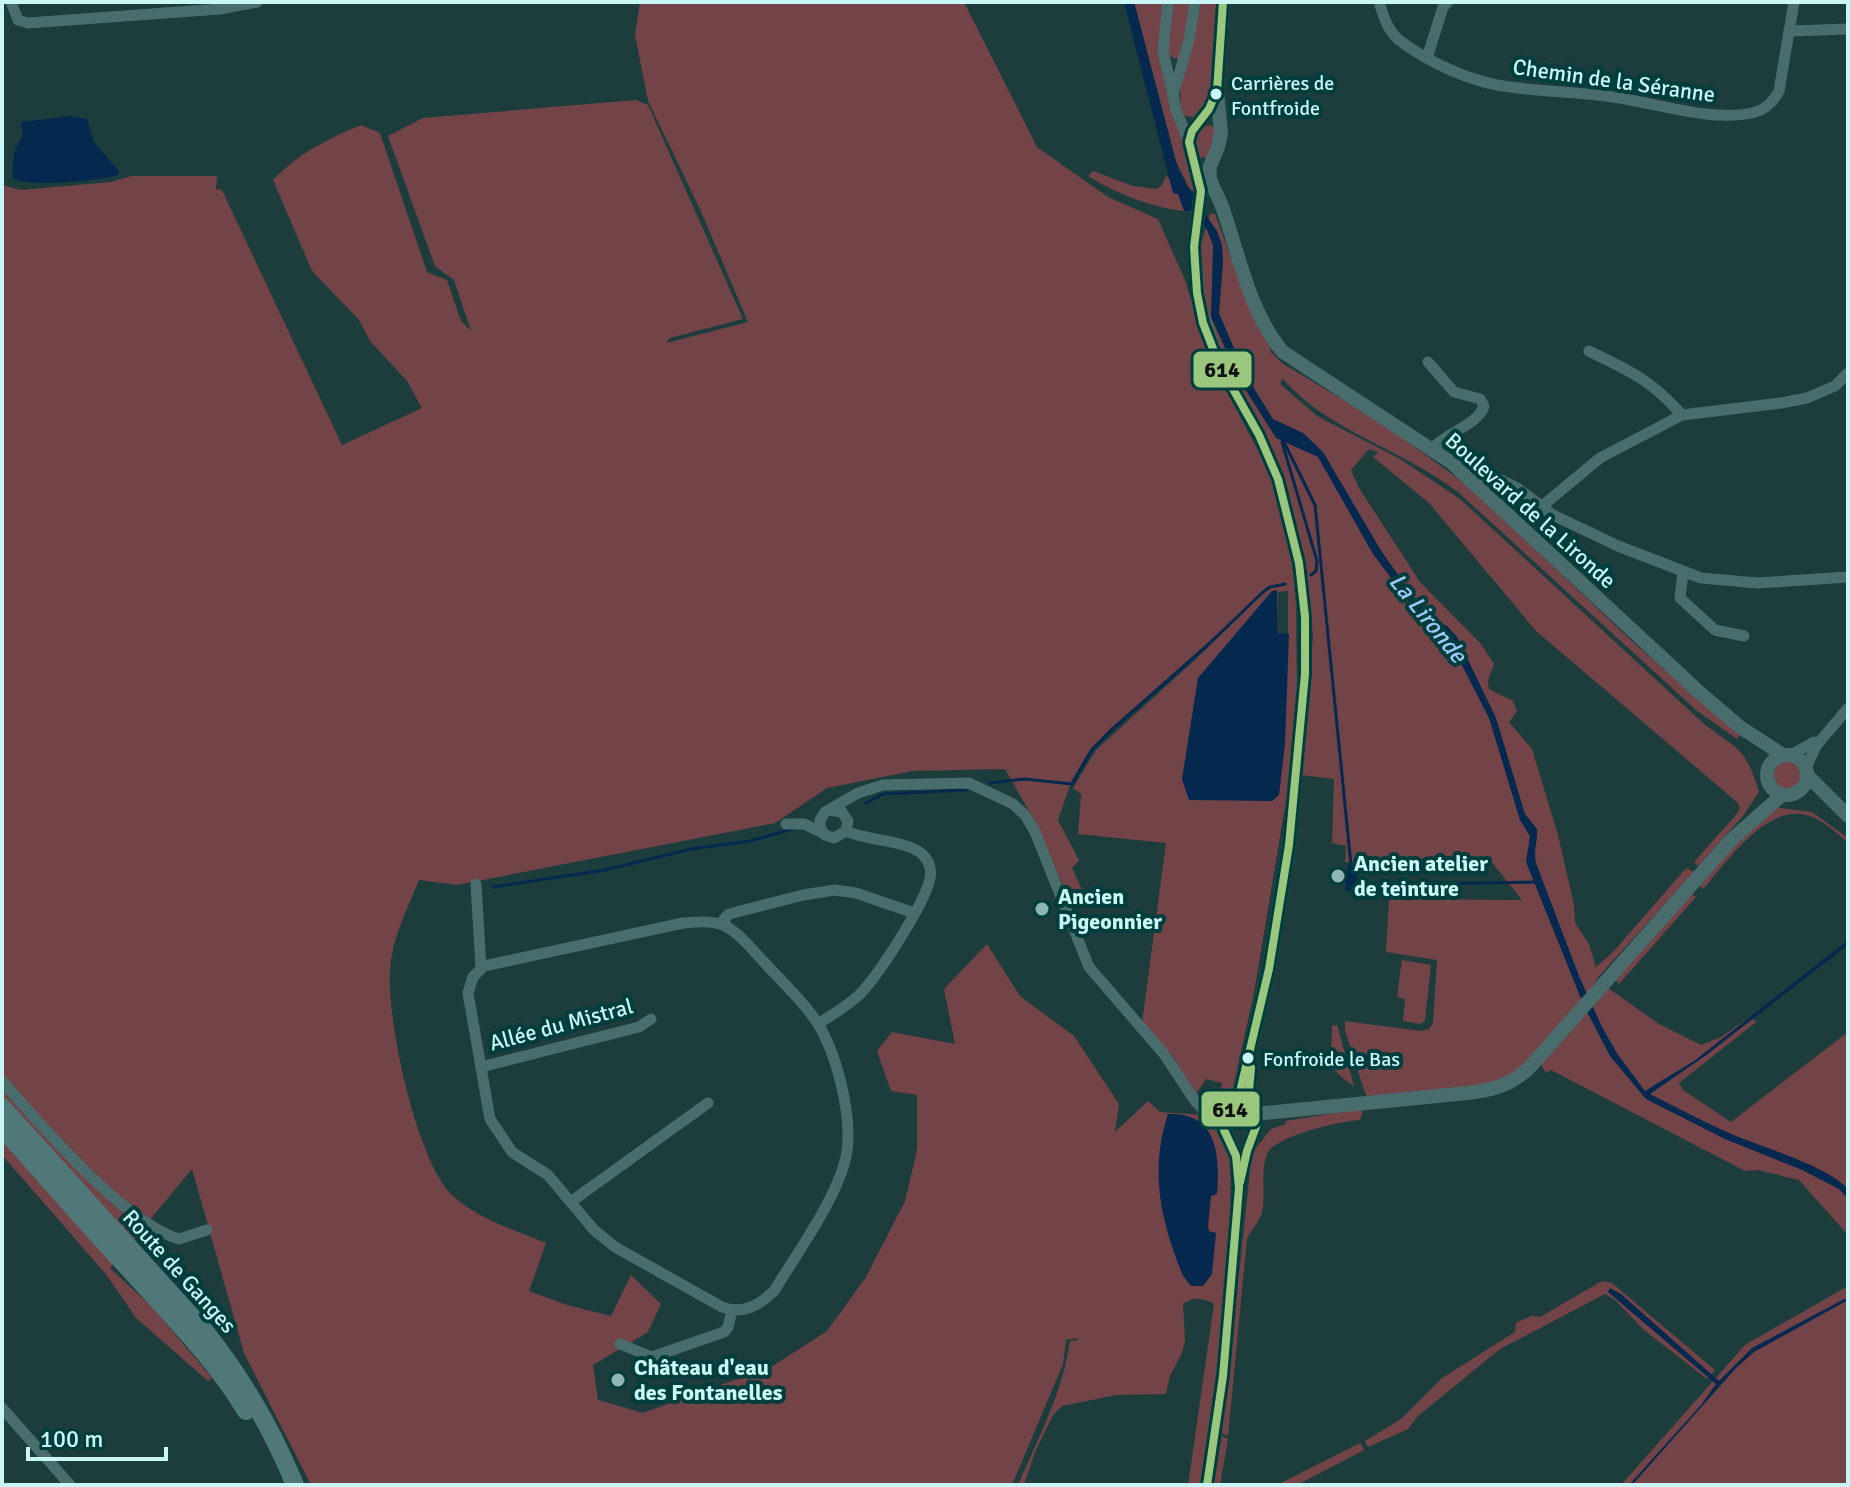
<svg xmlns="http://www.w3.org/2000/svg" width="1850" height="1487" viewBox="0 0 1850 1487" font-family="Signika,sans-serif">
	<rect width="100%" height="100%" fill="#1d3c3c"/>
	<g fill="#724448" fill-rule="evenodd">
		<path d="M640 2H964L1037 147 1108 197 1158 219 1185 280 1209 358 1271 475 1292 560 1296 604 1297 692 1287 795 1254 993 1231 1097 1226 1104 1216 1106 1201 1100 1208 1088 1220 1091 1222 1083 1206 1079 1196 1094 1171 1054 1142 1023 1166 843 1078 834 1081 794 1073 788 1096 750 1196 659 1267 589 1091 748 1071 782 1058 820 1079 860 1072 868 1085 896 1072 907 1038 827 1005 769 913 771 827 788 775 823 457 885 419 880C407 910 391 940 390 973 387 1022 417 1163 453 1196 478 1219 515 1230 546 1243L529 1291 567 1305 611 1316 631 1275 661 1304 648 1332 593 1365 598 1400 643 1413 773 1366 827 1331 866 1277 905 1201 917 1150V1095L891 1091 877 1051 892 1032 955 1044 944 989 987 944 1020 996 1074 1036 1119 1104 1115 1132 1148 1101 1160 1112 1202 1115 1213 1125 1231 1160 1230 1221 1220 1350 1200 1485H1188L1214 1304C1204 1298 1193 1296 1183 1304L1185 1341 1182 1353 1170 1376 1166 1394 1116 1395 1062 1406 1053 1415 1035 1452 1024 1485H1018C1038 1439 1063 1391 1070 1341L1078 1340V1338L1066 1340 1063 1364 1012 1485H311L244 1353 192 1169 110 1268 153 1308 212 1378 208 1381 136 1318 105 1273 2 1155V185L21 190 111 182 132 176H217L216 189 222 190 342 445 422 408 407 381 370 341 359 320 312 271 273 180C298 154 327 139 361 125L380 133 427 272 447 280 461 321 471 331 454 280 435 266 388 136 423 118 636 100 648 105 743 319 670 338 666 343 748 322 700 209 648 101 635 35ZM1288 591V634L1280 635 1278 628V592Z"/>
		<path d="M1134 2H1164L1161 18 1200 194 1190 190 1175 159Z"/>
		<path d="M1173 2H1191L1181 57 1177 59 1169 56 1166 44Z"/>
		<path d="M1200 2H1218C1216 27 1218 97 1202 113 1197 118 1191 117 1185 116 1169 92 1199 34 1200 2Z"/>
		<path d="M1207 125 1212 126 1216 131 1208 157 1199 158 1194 152 1196 135Z"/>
		<path d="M1093 171 1133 186 1157 189 1162 185 1166 176 1195 202 1193 212C1155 209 1121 196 1088 176Z"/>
		<path d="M1210 214H1215L1231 258 1269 340 1271 352 1282 363 1383 424 1467 485 1634 643 1740 735 1737 739 1696 710 1459 493C1403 449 1329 432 1283 379L1280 384 1317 416 1400 459 1460 499 1703 723C1737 750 1745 745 1759 792L1743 816 1698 866 1694 862 1736 815 1740 808 1738 803 1536 631 1429 503 1373 457 1378 452 1369 449 1351 470 1359 488 1420 582 1481 644 1494 664 1488 681 1489 689 1513 701 1517 711 1509 722 1532 749 1558 835 1574 905 1575 923 1589 944 1596 967 1614 951 1686 868 1694 872 1599 976 1590 990 1530 1059 1505 1083 1370 1102 1364 1090 1345 1030V1021L1421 1031 1429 1029 1433 1023 1437 960 1386 952 1389 899 1522 900 1490 860 1484 870 1382 869V873L1364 874V863L1345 862 1346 846 1332 843 1334 779 1302 775 1313 636 1306 568 1228 372 1204 301 1199 251Z"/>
		<circle cx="1787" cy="775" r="14"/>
		<path d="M1773 807 1812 812 1848 838V843C1837 833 1821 818 1806 815 1765 805 1727 862 1703 889L1698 884Z"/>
		<path d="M1691 893 1696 897 1619 984 1615 979Z"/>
		<path d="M1402 960 1431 965 1425 1020 1421 1024 1403 1021 1405 999 1397 997Z"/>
		<path d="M1608 988 1659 1024 1701 1045 1721 1037 1750 1017 1756 1022 1679 1083 1683 1090 1731 1122 1848 1032V1235L1799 1180 1758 1170 1745 1171 1551 1070 1546 1073 1540 1063 1556 1048Z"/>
		<path d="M1337 1025 1354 1086C1324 1067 1332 1059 1332 1026Z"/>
		<path d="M1359 1109 1363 1112 1360 1120C1341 1121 1274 1136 1267 1154 1260 1172 1266 1193 1262 1212 1260 1222 1251 1229 1247 1239L1228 1436 1222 1433 1252 1153 1271 1129 1286 1124 1285 1121Z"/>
		<path d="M1602 1281 1612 1283 1715 1370 1707 1379 1644 1330 1615 1300 1605 1294 1500 1349 1418 1416 1408 1429 1368 1447 1365 1441 1401 1419 1442 1378 1515 1332 1516 1323 1531 1316 1540 1317Z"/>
		<path d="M1848 1286V1485H1621L1745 1345Z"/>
		<path d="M1222 1436 1228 1439 1220 1485H1213Z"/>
		<path d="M1358 1444H1361L1364 1450 1297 1485H1277Z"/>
	</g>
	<g fill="#04284e">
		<path d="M1124 2H1134L1178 169 1190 190 1196 193V201L1217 231 1222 245 1223 262 1219 313 1245 374 1260 398 1273 419 1303 433 1323 452 1380 549 1410 592 1433 620 1447 626 1457 637 1496 718 1525 814 1537 829C1538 841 1533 851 1536 863L1579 976 1602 1027 1618 1055 1645 1091 1694 1061 1848 940V945L1705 1056 1650 1094C1676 1107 1702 1121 1729 1133 1761 1147 1826 1165 1848 1189V1199L1839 1189 1802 1170 1725 1139 1646 1099 1610 1056 1584 1006 1526 862 1530 836 1520 820 1489 718 1450 642 1440 631 1422 619 1373 554 1318 457 1276 438 1240 381 1211 317 1213 245 1207 230 1194 212 1184 211 1178 194 1173 193Z"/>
		<path d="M71 116 87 119 94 142 119 171 118 175C98 181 29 188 13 178 12 163 13 148 23 136L21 122Z"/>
		<path d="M1277 590 1278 633 1289 634 1285 744 1279 795 1272 801 1189 800 1182 779 1198 678 1272 591Z"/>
		<path d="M1348 865H1357L1356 891H1345Z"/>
		<path d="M1168 1114C1218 1112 1220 1156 1217 1194L1211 1196 1208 1227 1209 1231 1216 1233 1212 1274 1203 1286H1191L1183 1276C1161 1221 1149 1173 1168 1114Z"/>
		<path d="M1610 1288 1621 1294 1719 1381 1752 1348 1848 1297V1300L1754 1352 1736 1368 1632 1485H1629L1701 1405 1716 1384 1608 1292Z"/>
	</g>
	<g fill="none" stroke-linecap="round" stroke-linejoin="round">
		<g stroke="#04284e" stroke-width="3">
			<path d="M1282 438 1315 505 1351 865"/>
			<path d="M1282 442 1317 561 1316 571 1311 575"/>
			<path d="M990 783 1025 779 1072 784 1091 751 1109 732 1209 644 1263 592 1270 587 1285 584"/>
			<path d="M866 803 883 794 966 790"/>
			<path d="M1356 885 1536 882"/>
			<path d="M494 887 605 870 691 849 750 841 792 829"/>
		</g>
		<g stroke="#496d6d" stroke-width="11">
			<path d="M11 2 18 20 28 23 220 9 257 2"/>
			<path d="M1168 2 1163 51 1173 95 1189 40 1195 2"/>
			<path d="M1379 2C1384 18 1388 33 1403 43 1429 62 1466 79 1497 85 1535 92 1575 91 1613 97 1655 103 1711 122 1752 113 1765 110 1772 103 1779 91L1794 2"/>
			<path d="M1789 31 1848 29"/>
			<path d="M1427 58 1443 7 1448 2"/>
			<path d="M1173 95 1176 110 1189 142"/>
			<path d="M1589 351C1631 372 1649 378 1682 415"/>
			<path d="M1428 362 1454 392 1480 399 1484 406C1479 424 1446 433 1433 448"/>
			<path d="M1470 478H1497L1517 488 1553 515 1618 546 1701 578 1757 583 1848 577"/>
			<path d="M1541 507 1600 458 1682 415 1781 403 1807 398 1835 386 1848 373"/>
			<path d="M1683 572 1680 598 1715 630 1744 636"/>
			<path d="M1791 755 1814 742"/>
			<path d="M1806 768 1816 746 1848 708"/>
			<path d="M829 810 842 812 848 821 846 831 834 838 825 835 820 828V820L825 812 858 793 883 785 969 783 1013 804 1025 815 1035 832 1089 967 1164 1054 1195 1101 1224 1130"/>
			<path d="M786 824H804L823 833"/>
			<path d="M476 884 481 968"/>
			<path d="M683 923C696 922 713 920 725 926 741 934 753 951 765 963 781 981 800 998 814 1018 836 1049 852 1113 847 1151 841 1193 797 1253 774 1291 760 1305 742 1315 722 1307L615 1247 594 1230 548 1175 512 1152 490 1119 468 993 473 977 484 966Z"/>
			<path d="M726 926 724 919 729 914 803 895 835 890 856 893 914 913"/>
			<path d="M818 1024C832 1015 847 1006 859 995 878 976 925 904 930 878 932 870 929 861 923 855 908 840 867 841 846 831"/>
			<path d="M481 1067 639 1027 651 1019"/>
			<path d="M2 1081C41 1125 124 1223 179 1239L207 1230"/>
			<path d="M572 1201 708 1103"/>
			<path d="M620 1344 652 1357 724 1332 728 1327 732 1310"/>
			<path d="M2 1408 70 1485"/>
		</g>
		<g stroke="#496d6d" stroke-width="14">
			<path d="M1209 176C1213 189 1220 199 1224 212 1240 259 1250 313 1283 352L1452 463 1699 692 1740 727 1783 755"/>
			<path d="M1209 183 1210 166 1218 147 1221 133 1217 91 1223 2"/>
			<circle cx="1787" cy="775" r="20"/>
			<path d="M1808 776 1848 816"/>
			<path d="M1254 1114 1468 1093C1493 1090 1512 1085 1530 1067L1731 840 1782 795"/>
			<path d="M1243 1171 1247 1151 1257 1124 1248 1102 1250 1080"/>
			<path d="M1207 1485 1223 1376 1239 1188 1236 1156 1224 1130V1120L1236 1102 1240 1092 1269 969 1289 845 1305 674V617L1299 563 1278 479 1259 435 1219 364 1199 306 1194 247 1201 191 1189 142 1192 131 1209 109 1217 91"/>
		</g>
		<g stroke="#517878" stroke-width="18">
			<path d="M2 1107 205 1331C243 1379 272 1429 295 1485"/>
			<path d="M2 1127C44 1175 86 1223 129 1269 170 1315 214 1358 246 1411"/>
		</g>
		<g stroke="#003e3e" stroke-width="14">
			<g id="bus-1">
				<path d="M1240 1182 1247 1151 1257 1124 1248 1102 1251 1068"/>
				<path d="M1207 1485 1223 1376 1239 1188 1236 1156 1224 1130V1120L1240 1092 1269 969 1289 845 1305 674V617L1299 563 1278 479 1259 435 1219 364 1203 323 1197 293 1194 247 1201 191 1189 142 1192 131 1209 109 1217 91 1223 2"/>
			</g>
		</g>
		<use href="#bus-1" stroke="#98c77d" stroke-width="8"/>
	</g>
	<g fill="#c9f7f6" stroke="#003e3e" stroke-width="3">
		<circle cx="1216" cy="94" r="7"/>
		<circle cx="1248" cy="1058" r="7"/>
	</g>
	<g fill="#8db6b5" stroke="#003e3e" stroke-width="3">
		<circle cx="1338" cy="876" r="8"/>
		<circle cx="1042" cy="909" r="8"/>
		<circle cx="618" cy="1380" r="8"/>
	</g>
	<g text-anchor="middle" stroke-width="8" stroke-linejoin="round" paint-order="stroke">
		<g font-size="20" fill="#c9f7f6" stroke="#003e3e" text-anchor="start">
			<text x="1231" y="90">Carrières de<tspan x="1231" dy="25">Fontfroide</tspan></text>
			<text x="1263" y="1066">Fonfroide le Bas</text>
		</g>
		<g font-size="22" fill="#c9f7f6" stroke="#003e3e">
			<text transform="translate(1614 80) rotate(8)" y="8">Chemin de la Séranne</text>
			<text transform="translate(1531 510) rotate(42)" y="8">Boulevard de la Lironde</text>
			<text transform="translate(561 1024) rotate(-15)" y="8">Allée du Mistral</text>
			<text transform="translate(180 1271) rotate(48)" y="8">Route de Ganges</text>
		</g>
		<g font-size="22" font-weight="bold" fill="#c9f7f6" stroke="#003e3e" text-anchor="start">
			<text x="1354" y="871">Ancien atelier<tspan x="1354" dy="25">de teinture</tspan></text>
			<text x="1058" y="904">Ancien<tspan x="1058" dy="25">Pigeonnier</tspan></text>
			<text x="634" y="1375">Château d'eau<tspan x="634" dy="25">des Fontanelles</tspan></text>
		</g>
		<g font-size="24" font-style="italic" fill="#a1c8fb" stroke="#003e3e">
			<text transform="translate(1428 618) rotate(51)" y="8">La Lironde</text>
		</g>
	</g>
	<g stroke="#003e3e" stroke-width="3">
		<rect x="1192" y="350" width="61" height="39" rx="8" fill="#98c77d"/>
		<rect x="1200" y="1090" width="61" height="38" rx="8" fill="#98c77d"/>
	</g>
	<g font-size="22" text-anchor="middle" font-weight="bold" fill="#111">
		<text x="1222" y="377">614</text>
		<text x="1230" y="1117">614</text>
	</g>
	<rect width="1850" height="1487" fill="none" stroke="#c9f7f6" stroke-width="8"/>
	<path d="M28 1447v12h138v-12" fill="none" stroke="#c9f7f6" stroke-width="4"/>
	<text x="40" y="1447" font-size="24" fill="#c9f7f6" stroke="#003e3e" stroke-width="6" paint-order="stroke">100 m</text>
</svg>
